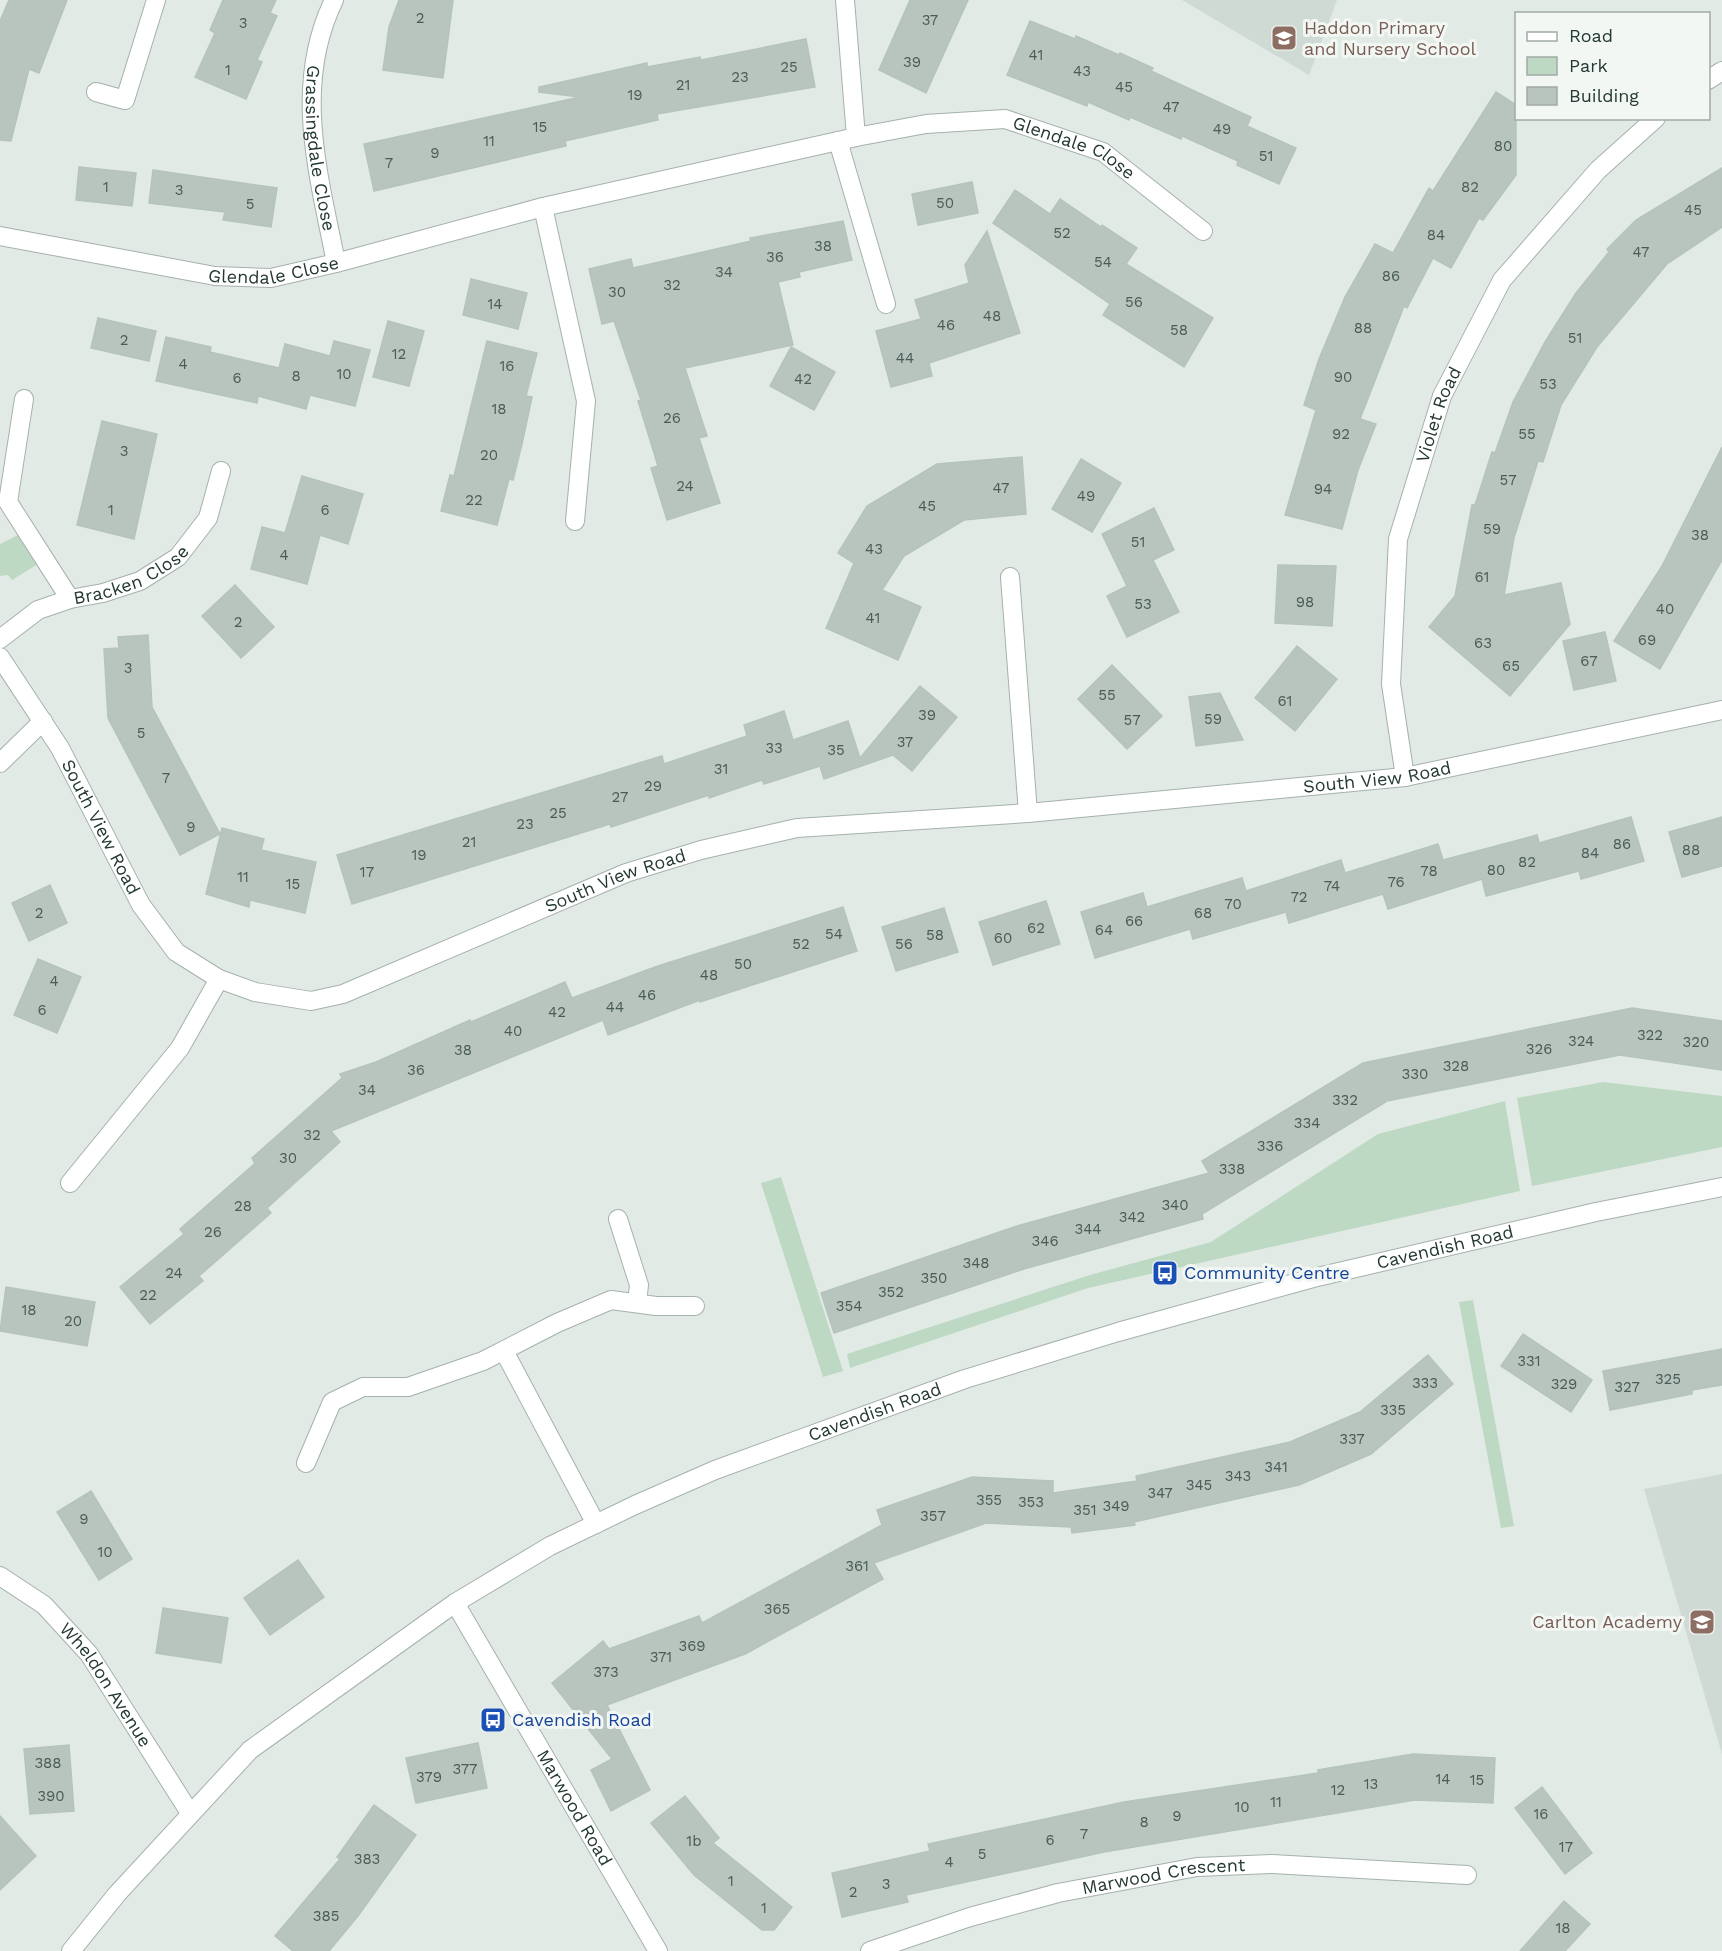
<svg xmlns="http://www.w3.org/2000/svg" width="1722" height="1951" viewBox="0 0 1722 1951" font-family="'Work Sans',sans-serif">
	<rect width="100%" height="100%" fill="#e2eae6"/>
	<g fill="#d0dad5">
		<path d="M1182 0H1337L1309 75Z"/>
		<path d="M1722 1474V1754L1644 1489Z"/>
	</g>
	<g fill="#bdd9c3">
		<path d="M18 535 38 564 12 580 8 575 0 576V544Z"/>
		<path d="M1603 1082 1722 1096V1147L1532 1186 1517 1098Z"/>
		<path d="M1505 1101 1520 1191 1088 1288 850 1368 847 1354 1090 1275 1211 1242 1378 1134Z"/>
		<path d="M781 1177 843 1371 823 1377 761 1183Z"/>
		<path d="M1473 1300 1514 1526 1501 1528 1459 1302Z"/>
	</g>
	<g fill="#b8c5bf" stroke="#b5c3bd" stroke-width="1.5">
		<path d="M9 0H67L39 73 29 69 11 141 0 140V21Z"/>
		<path d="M223 0H276L270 13 277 16 257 60 262 62 246 99 195 77 215 33 210 30Z"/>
		<path d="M399 0H453L443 78 383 70 389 27Z"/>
		<path d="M910 0H968L926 93 879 70Z"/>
		<path d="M1030 21 1075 39 1076 36 1119 55 1120 53 1153 68 1151 71 1251 117 1247 126 1296 148 1279 184 1237 165 1238 161 1182 136 1181 139 1130 117 1129 120 1088 102 1087 106 1007 75Z"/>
		<path d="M806 39 815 87 657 114 658 120 565 141 566 146 374 191 364 144 580 97 539 92V87L647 63V67L700 57 701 60Z"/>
		<path d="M1496 92 1516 105V175L1483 220 1479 218 1451 268 1433 258 1407 308 1404 306 1360 419 1376 424 1358 470 1342 529 1285 515 1316 410 1304 405 1319 359 1345 297 1375 244 1393 253 1429 188 1433 191Z"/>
		<path d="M79 167 136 173 132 206 76 200Z"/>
		<path d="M1722 168V227L1667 264 1597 347 1561 405 1543 462 1538 461 1514 538 1504 595 1561 583 1570 624 1510 696 1429 627 1455 596 1472 505H1475L1492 452 1495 453 1513 402 1545 342 1576 293 1609 252 1607 249 1636 220Z"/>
		<path d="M153 170 277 188 271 227 223 220 225 212 149 203Z"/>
		<path d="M972 182 978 213 918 225 912 194Z"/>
		<path d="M1015 190 1050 214 1060 199 1101 227 1102 225 1137 248 1126 264 1213 318 1184 367 1103 315 1110 304 993 223Z"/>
		<path d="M843 221 852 260 799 272 800 277 778 282 793 345 685 368 707 436 699 438 720 503 667 520 651 468 658 466 638 401 641 400 614 321 602 324 589 269 631 259 633 268 751 241 750 238Z"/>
		<path d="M987 231 1020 333 929 363 932 376 891 387 876 331 921 319 915 300 969 283 965 265Z"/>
		<path d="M471 279 527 293 518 329 463 315Z"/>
		<path d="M98 318 156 331 149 361 91 348Z"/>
		<path d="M388 321 424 331 409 386 373 377Z"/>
		<path d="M166 337 211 347 210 352 279 368 285 344 330 356 334 341 370 350 355 406 310 395 306 409 258 396 257 403 156 381Z"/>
		<path d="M487 341 537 353 526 396 532 397 522 444 513 480 509 479 497 525 441 511 450 475 454 476Z"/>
		<path d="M791 347 835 372 814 410 770 386Z"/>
		<path d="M102 421 157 434 134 539 77 525Z"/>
		<path d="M1722 447V560L1660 669 1614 641 1662 566Z"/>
		<path d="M1022 457 1026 514 964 520 904 556 882 590 921 607 898 660 826 628 854 563 838 553 867 506 937 464Z"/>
		<path d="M1081 459 1121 483 1092 532 1052 509Z"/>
		<path d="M302 476 363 494 348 544 320 535 307 584 251 569 262 527 285 533Z"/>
		<path d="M1154 508 1174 550 1153 560 1179 612 1127 637 1107 596 1127 586 1102 534Z"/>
		<path d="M1278 565 1336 566 1332 626 1275 623Z"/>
		<path d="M235 585 274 627 241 658 202 616Z"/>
		<path d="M1605 632 1616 681 1574 690 1563 641Z"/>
		<path d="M148 635 152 707 220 834 180 855 108 718 104 649 119 648 118 637Z"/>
		<path d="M1297 646 1337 679 1295 731 1255 698Z"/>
		<path d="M1112 665 1162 716 1127 749 1078 699Z"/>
		<path d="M920 686 957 717 912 771 893 755 824 779 820 766 764 784 762 780 709 798V795L611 827 610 824 352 904 337 855 662 756 664 764 747 736 744 725 784 711 793 740 848 721 860 758Z"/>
		<path d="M1220 693 1243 740 1196 746 1189 697Z"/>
		<path d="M1631 817 1644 861 1581 879 1579 871 1486 896 1482 879 1388 909 1383 894 1289 923 1286 912 1193 939 1190 929 1095 958 1081 912 1143 893 1147 907 1242 878 1246 891 1341 860 1345 873 1438 844 1443 860 1537 835 1539 843Z"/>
		<path d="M1722 817V866L1682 877 1669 832Z"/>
		<path d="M222 828 264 839 261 850 316 862 305 913 250 900 249 907 206 894Z"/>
		<path d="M50 885 67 923 29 941 12 903Z"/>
		<path d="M1046 901 1060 944 993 965 979 922Z"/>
		<path d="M843 907 857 951 700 1002V1000L608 1035 603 1020 331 1131 340 1142 267 1208 271 1213 199 1276 203 1281 150 1324 120 1287 184 1234 180 1229 259 1160 254 1162 252 1158 342 1078 340 1074 376 1062 470 1020 471 1022 565 982 572 998 655 967Z"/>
		<path d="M944 908 958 952 896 971 882 927Z"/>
		<path d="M38 959 81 977 57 1033 14 1015Z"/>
		<path d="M1632 1008 1722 1021V1070L1620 1055 1387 1101 1202 1214 1203 1219 1024 1269 834 1333 821 1293 1017 1226 1209 1173 1202 1161 1363 1063Z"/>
		<path d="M6 1287 95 1302 87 1346 0 1331Z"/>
		<path d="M1523 1334 1592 1380 1571 1412 1501 1366Z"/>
		<path d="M1722 1349V1385L1692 1390V1394L1610 1410 1603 1371Z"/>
		<path d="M1428 1355 1453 1384 1371 1454 1299 1485 1134 1522 1135 1525 1072 1533 1071 1527 986 1523 874 1563 883 1579 745 1654 607 1705 650 1790 611 1811 591 1770 612 1759 552 1683 603 1641 609 1649 699 1616 702 1623 882 1525 877 1510 972 1477 1053 1481V1493L1137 1481 1136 1476 1290 1442 1360 1412Z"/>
		<path d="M91 1491 132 1559 99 1580 57 1512Z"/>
		<path d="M298 1560 324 1597 270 1635 244 1598Z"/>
		<path d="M163 1608 228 1618 221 1663 156 1653Z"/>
		<path d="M478 1743 487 1788 416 1803 406 1758Z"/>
		<path d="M69 1745 74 1811 30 1814 24 1749Z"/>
		<path d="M1413 1754 1495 1758 1493 1803 1415 1800 1104 1852 906 1895 908 1902 842 1917 832 1873 930 1851 928 1844 1124 1802 1318 1773V1770Z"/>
		<path d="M1542 1787 1592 1853 1565 1874 1515 1808Z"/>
		<path d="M685 1796 719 1838 713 1843 792 1907 774 1930H762L694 1875 651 1823Z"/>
		<path d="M374 1805 416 1835 358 1916 329 1951H293L275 1936 340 1859 337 1857Z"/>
		<path d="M0 1816 36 1856 0 1890Z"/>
		<path d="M1564 1901 1590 1924 1565 1951H1520Z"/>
	</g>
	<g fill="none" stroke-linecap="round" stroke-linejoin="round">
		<g stroke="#a5b1ac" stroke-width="20">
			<g id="service">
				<path d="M96 92 125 100 156 0"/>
				<path d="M24 399 8 502 70 599"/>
				<path d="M0 763 43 721"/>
			</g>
		</g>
		<g stroke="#a5b1ac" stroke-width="20">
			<g id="minor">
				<path id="s1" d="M334 0C292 86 319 175 336 263"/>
				<path d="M845 0 856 137"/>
				<path d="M1708 80 1722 71"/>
				<path d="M838 141 886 304"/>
				<path d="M543 207 586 401 575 521"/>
				<path id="s2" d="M0 236 215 276 271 278 336 263 543 207 856 137 926 124 1005 119 1103 152 1203 231"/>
				<path d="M1010 577 1028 813"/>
				<path id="s3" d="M0 639 38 610 70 599 103 593 140 581 178 557 208 518 221 471"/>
				<path id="s4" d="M0 657 60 748 141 905 176 952 219 979 255 992 311 1001 343 994 626 873 701 850 797 828 1028 813 1405 777 1722 710"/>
				<path id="s5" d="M1405 777 1391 684 1398 539 1442 396 1502 280 1598 170 1656 118"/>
				<path d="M70 1183 180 1048 219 979"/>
				<path d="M618 1219 639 1285 637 1303"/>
				<path d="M504 1351 596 1524"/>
				<path d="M306 1463 332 1402 363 1387H408L483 1361 557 1323 611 1300 656 1306H695"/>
				<path id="s6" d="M0 1576 44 1605 89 1654 190 1813"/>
				<path id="s7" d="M455 1603 658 1951"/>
				<path id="s8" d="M870 1951 970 1917 1058 1893 1197 1867 1272 1864 1467 1875"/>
			</g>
		</g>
		<g stroke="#a5b1ac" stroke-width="20">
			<g id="tertiary">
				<path id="s9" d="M71 1951 117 1894 250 1750 455 1603 550 1546 635 1505 715 1470 965 1379 1118 1332 1313 1278 1596 1212 1722 1187"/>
			</g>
		</g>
		<use href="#service" stroke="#fff" stroke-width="18"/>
		<use href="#minor" stroke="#fff" stroke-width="18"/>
		<use href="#tertiary" stroke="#fff" stroke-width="18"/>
	</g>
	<defs>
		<g id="school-square" transform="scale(1.35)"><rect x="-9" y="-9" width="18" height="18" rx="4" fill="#8d6e63" stroke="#f2f7f4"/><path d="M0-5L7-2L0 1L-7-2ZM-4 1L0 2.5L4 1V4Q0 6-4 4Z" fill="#fff"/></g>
		<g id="bus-square" transform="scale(1.35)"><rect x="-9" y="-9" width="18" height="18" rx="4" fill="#1a4fb4" stroke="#f2f7f4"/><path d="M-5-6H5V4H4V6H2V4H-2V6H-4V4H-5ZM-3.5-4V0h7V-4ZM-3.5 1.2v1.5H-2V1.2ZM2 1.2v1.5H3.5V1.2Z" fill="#fff"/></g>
	</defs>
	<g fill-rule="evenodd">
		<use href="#school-square" x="1284" y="38"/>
		<use href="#bus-square" x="1165" y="1273"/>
		<use href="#school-square" x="1702" y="1622"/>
		<use href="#bus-square" x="493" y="1720"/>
	</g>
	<g text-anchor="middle" stroke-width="6" stroke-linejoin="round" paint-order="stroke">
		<g font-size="15" fill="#495c55">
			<text x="420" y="23">2</text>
			<text x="930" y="25">37</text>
			<text x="243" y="28">3</text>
			<text x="1036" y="60">41</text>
			<text x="912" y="67">39</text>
			<text x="789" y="72">25</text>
			<text x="228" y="75">1</text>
			<text x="1082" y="76">43</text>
			<text x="740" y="82">23</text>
			<text x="683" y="90">21</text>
			<text x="1124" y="92">45</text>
			<text x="635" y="100">19</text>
			<text x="1171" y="112">47</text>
			<text x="540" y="132">15</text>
			<text x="1222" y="134">49</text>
			<text x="489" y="146">11</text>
			<text x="1503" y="151">80</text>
			<text x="435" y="158">9</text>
			<text x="1266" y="161">51</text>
			<text x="389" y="168">7</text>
			<text x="106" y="192">1</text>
			<text x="1470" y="192">82</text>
			<text x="179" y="195">3</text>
			<text x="945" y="208">50</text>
			<text x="250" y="209">5</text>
			<text x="1693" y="215">45</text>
			<text x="1062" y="238">52</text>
			<text x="1436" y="240">84</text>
			<text x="823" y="251">38</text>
			<text x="1641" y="257">47</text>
			<text x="775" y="262">36</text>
			<text x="1103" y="267">54</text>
			<text x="724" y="277">34</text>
			<text x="1391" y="281">86</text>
			<text x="672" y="290">32</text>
			<text x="617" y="297">30</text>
			<text x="1134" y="307">56</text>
			<text x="495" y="309">14</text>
			<text x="992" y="321">48</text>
			<text x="946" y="330">46</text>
			<text x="1363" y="333">88</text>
			<text x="1179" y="335">58</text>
			<text x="1575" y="343">51</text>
			<text x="124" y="345">2</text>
			<text x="399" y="359">12</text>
			<text x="905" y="363">44</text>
			<text x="183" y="369">4</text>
			<text x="507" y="371">16</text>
			<text x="344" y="379">10</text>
			<text x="296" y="381">8</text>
			<text x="1343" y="382">90</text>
			<text x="237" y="383">6</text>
			<text x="803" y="384">42</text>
			<text x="1548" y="389">53</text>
			<text x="499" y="414">18</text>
			<text x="672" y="423">26</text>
			<text x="1341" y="439">92</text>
			<text x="1527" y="439">55</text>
			<text x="124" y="456">3</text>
			<text x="489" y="460">20</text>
			<text x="1508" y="485">57</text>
			<text x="685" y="491">24</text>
			<text x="1001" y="493">47</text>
			<text x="1323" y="494">94</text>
			<text x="1086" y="501">49</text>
			<text x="474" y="505">22</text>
			<text x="927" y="511">45</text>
			<text x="111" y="515">1</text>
			<text x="325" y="515">6</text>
			<text x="1492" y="534">59</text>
			<text x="1700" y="540">38</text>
			<text x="1138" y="547">51</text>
			<text x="874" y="554">43</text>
			<text x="284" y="560">4</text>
			<text x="1482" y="582">61</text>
			<text x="1305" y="607">98</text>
			<text x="1143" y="609">53</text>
			<text x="1665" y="614">40</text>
			<text x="873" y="623">41</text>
			<text x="238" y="627">2</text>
			<text x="1647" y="645">69</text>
			<text x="1483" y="648">63</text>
			<text x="1589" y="666">67</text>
			<text x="1511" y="671">65</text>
			<text x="128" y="673">3</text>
			<text x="1107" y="700">55</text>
			<text x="1285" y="706">61</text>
			<text x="927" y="720">39</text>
			<text x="1213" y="724">59</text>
			<text x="1132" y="725">57</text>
			<text x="141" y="738">5</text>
			<text x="905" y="747">37</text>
			<text x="774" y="753">33</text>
			<text x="836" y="755">35</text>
			<text x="721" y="774">31</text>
			<text x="166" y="783">7</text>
			<text x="653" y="791">29</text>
			<text x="620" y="802">27</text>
			<text x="558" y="818">25</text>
			<text x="525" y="829">23</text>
			<text x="191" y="832">9</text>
			<text x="469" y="847">21</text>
			<text x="1622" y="849">86</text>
			<text x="1691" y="855">88</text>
			<text x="1590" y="858">84</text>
			<text x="419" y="860">19</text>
			<text x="1527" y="867">82</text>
			<text x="1496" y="875">80</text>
			<text x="1429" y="876">78</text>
			<text x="367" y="877">17</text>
			<text x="243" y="882">11</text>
			<text x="1396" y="887">76</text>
			<text x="293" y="889">15</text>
			<text x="1332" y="891">74</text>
			<text x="1299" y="902">72</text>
			<text x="1233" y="909">70</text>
			<text x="39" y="918">2</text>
			<text x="1203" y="918">68</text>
			<text x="1134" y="926">66</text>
			<text x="1036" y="933">62</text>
			<text x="1104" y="935">64</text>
			<text x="834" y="939">54</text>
			<text x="935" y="940">58</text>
			<text x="1003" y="943">60</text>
			<text x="801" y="949">52</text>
			<text x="904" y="949">56</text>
			<text x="743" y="969">50</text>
			<text x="709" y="980">48</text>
			<text x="54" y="986">4</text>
			<text x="647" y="1000">46</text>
			<text x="615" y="1012">44</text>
			<text x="42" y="1015">6</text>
			<text x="557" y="1017">42</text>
			<text x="513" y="1036">40</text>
			<text x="1650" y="1040">322</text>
			<text x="1581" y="1046">324</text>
			<text x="1696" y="1047">320</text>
			<text x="1539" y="1054">326</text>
			<text x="463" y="1055">38</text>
			<text x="1456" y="1071">328</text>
			<text x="416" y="1075">36</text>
			<text x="1415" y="1079">330</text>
			<text x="367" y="1095">34</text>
			<text x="1345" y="1105">332</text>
			<text x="1307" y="1128">334</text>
			<text x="312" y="1140">32</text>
			<text x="1270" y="1151">336</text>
			<text x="288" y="1163">30</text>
			<text x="1232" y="1174">338</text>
			<text x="1175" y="1210">340</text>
			<text x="243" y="1211">28</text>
			<text x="1132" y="1222">342</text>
			<text x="1088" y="1234">344</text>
			<text x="213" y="1237">26</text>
			<text x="1045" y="1246">346</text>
			<text x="976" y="1268">348</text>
			<text x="174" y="1278">24</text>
			<text x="934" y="1283">350</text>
			<text x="891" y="1297">352</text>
			<text x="148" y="1300">22</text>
			<text x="849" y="1311">354</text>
			<text x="29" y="1315">18</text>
			<text x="73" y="1326">20</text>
			<text x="1529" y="1366">331</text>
			<text x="1668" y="1384">325</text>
			<text x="1425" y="1388">333</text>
			<text x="1564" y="1389">329</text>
			<text x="1627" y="1392">327</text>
			<text x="1393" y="1415">335</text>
			<text x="1352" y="1444">337</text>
			<text x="1276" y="1472">341</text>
			<text x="1238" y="1481">343</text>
			<text x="1199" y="1490">345</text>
			<text x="1160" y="1498">347</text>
			<text x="989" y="1505">355</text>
			<text x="1031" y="1507">353</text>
			<text x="1116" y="1511">349</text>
			<text x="1085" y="1515">351</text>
			<text x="933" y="1521">357</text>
			<text x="84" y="1524">9</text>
			<text x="105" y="1557">10</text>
			<text x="857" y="1571">361</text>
			<text x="777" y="1614">365</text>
			<text x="692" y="1651">369</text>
			<text x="661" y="1662">371</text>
			<text x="606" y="1677">373</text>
			<text x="48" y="1768">388</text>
			<text x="465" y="1774">377</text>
			<text x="429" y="1782">379</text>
			<text x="1443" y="1784">14</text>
			<text x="1477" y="1785">15</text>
			<text x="1371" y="1789">13</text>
			<text x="1338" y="1795">12</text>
			<text x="51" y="1801">390</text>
			<text x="1276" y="1807">11</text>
			<text x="1242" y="1812">10</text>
			<text x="1541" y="1819">16</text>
			<text x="1177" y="1821">9</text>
			<text x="1144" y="1827">8</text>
			<text x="1084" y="1839">7</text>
			<text x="1050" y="1845">6</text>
			<text x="694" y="1846">1b</text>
			<text x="1566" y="1852">17</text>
			<text x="982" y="1859">5</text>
			<text x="367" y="1864">383</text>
			<text x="949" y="1867">4</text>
			<text x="731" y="1886">1</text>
			<text x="886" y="1889">3</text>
			<text x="853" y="1897">2</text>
			<text x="764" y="1913">1</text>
			<text x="326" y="1921">385</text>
			<text x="1563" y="1933">18</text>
		</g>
		<g font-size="18" fill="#785e54" stroke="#f2f7f4" text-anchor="start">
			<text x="1304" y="34">Haddon Primary<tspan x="1304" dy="21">and Nursery School</tspan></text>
			<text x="1682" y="1628" text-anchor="end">Carlton Academy</text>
		</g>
		<g font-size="18" fill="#243932" stroke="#f2f7f4">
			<text dy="6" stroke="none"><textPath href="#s1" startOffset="152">Grassingdale Close</textPath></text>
			<text dy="6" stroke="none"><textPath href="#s2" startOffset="1102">Glendale Close</textPath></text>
			<text dy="6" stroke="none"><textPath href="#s2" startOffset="278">Glendale Close</textPath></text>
			<text dy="6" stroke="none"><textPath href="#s5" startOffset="370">Violet Road</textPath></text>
			<text dy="6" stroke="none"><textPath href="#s3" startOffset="148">Bracken Close</textPath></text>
			<text dy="6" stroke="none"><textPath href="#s4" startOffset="1590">South View Road</textPath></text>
			<text dy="6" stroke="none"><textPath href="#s4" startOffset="198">South View Road</textPath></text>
			<text dy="6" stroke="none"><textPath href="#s4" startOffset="818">South View Road</textPath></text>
			<text dy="6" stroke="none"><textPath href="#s9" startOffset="1578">Cavendish Road</textPath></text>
			<text dy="6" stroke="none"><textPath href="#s9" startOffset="984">Cavendish Road</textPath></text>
			<text dy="6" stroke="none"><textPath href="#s6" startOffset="154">Wheldon Avenue</textPath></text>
			<text dy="6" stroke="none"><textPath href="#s7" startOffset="237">Marwood Road</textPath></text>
			<text dy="6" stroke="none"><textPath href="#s8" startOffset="304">Marwood Crescent</textPath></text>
		</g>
		<g font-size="18" fill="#164399" stroke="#f2f7f4" text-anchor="start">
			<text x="1184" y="1279">Community Centre</text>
			<text x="512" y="1726">Cavendish Road</text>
		</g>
	</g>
	<rect x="1515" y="12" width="195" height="108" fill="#f2f7f4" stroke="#a0aba6" stroke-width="1.5"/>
	<rect x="1527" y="32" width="30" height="9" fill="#ffffff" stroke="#a0aba6" stroke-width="1.5"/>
	<text x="1569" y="42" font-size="18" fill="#243932">Road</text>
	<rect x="1527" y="57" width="30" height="18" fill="#bdd9c3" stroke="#a0aba6" stroke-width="1.5"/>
	<text x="1569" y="72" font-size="18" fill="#243932">Park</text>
	<rect x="1527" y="87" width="30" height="18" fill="#b8c5bf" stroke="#a0aba6" stroke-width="1.5"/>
	<text x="1569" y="102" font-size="18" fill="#243932">Building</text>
</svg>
